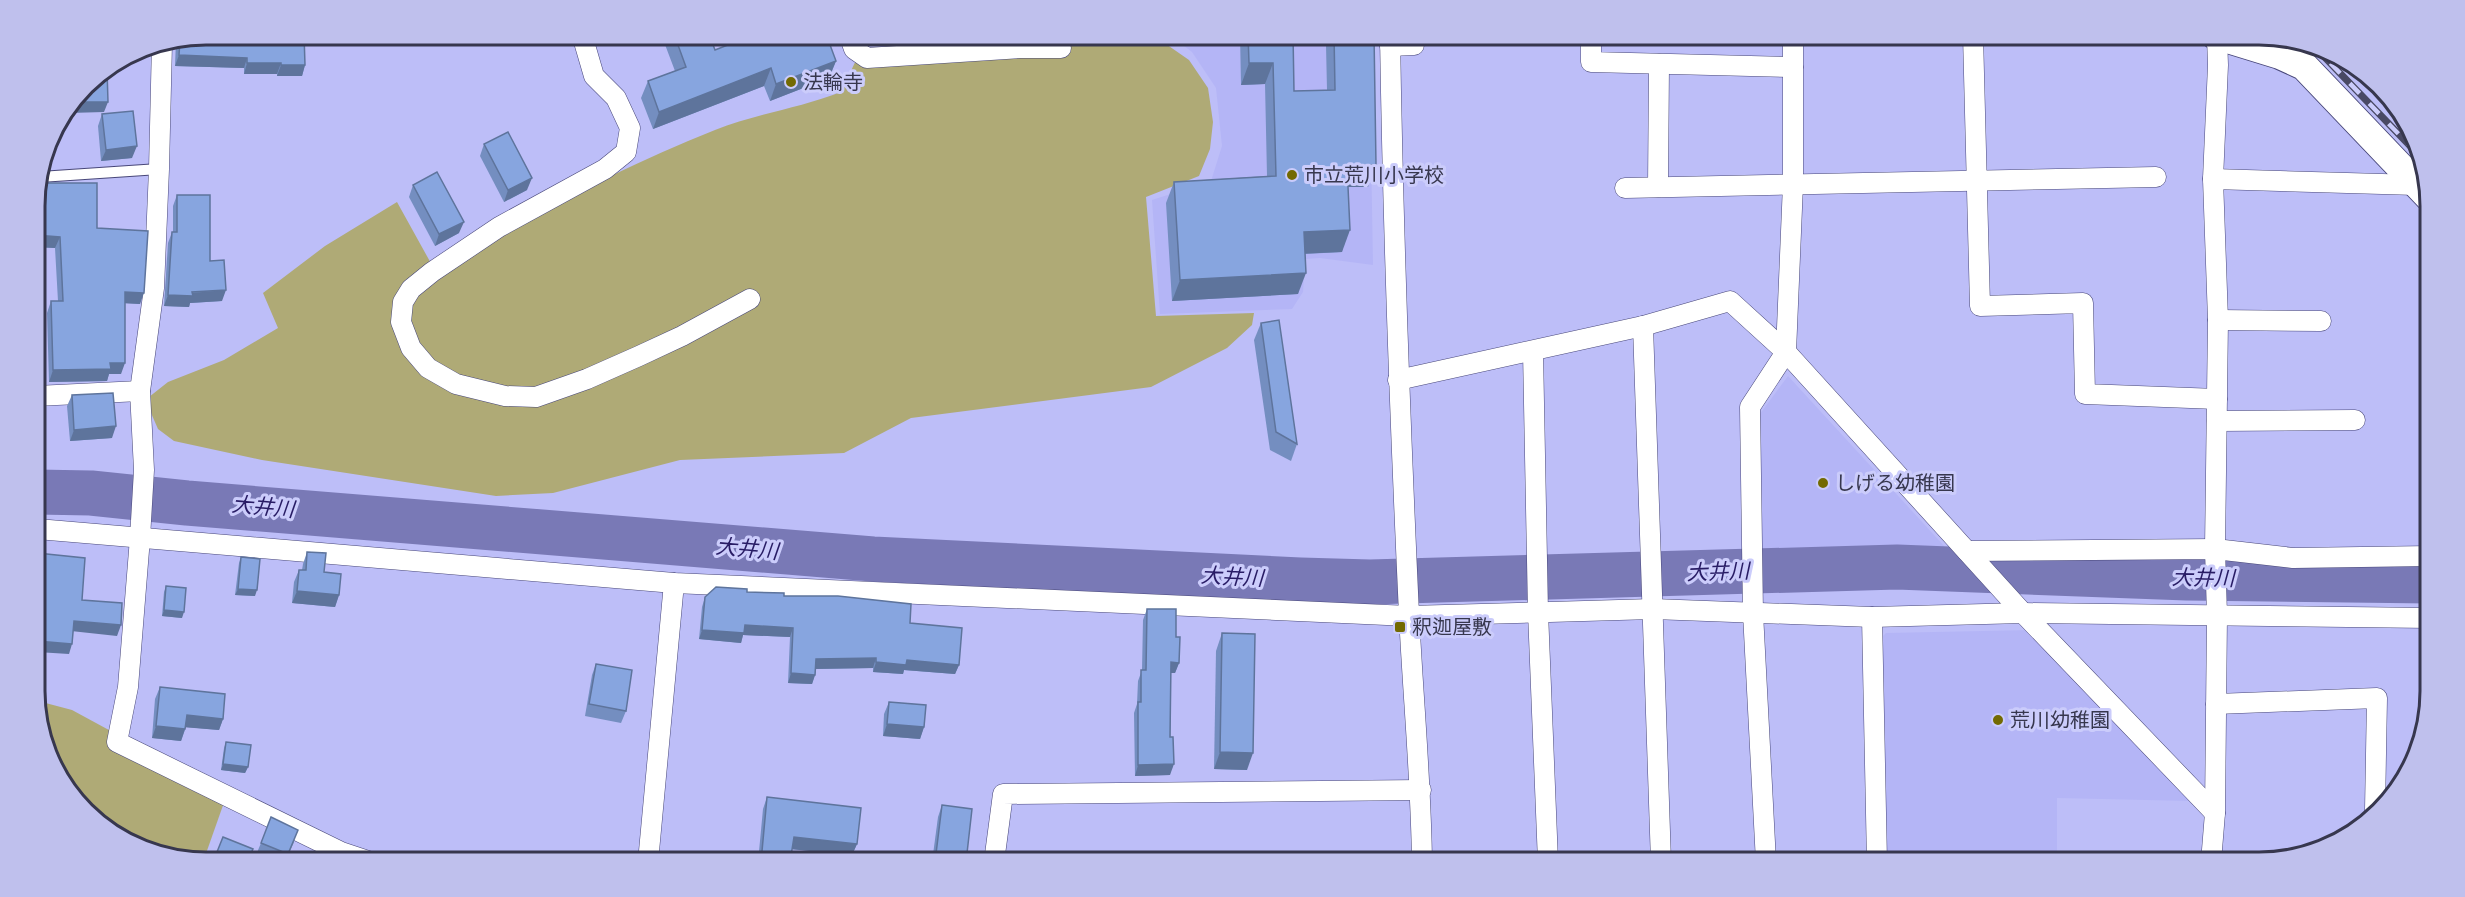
<svg xmlns="http://www.w3.org/2000/svg" width="2465" height="897" viewBox="0 0 2465 897" font-family="'Exo 2','Noto Sans JP',sans-serif">
	<rect width="100%" height="100%" fill="#bdbef8"/>
	<g fill="#b4b5f6">
		<path d="M858 35H900L863 47Z"/>
		<path d="M1170 35H1369L1373 265 1320 258 1305 259 1303 292 1292 309 1160 314 1152 200 1211 181 1222 146 1216 88 1192 52Z"/>
		<path d="M1788 376 1945 547 1762 549 1757 418Z"/>
		<path d="M2033 630 2191 801 2057 798V862H1885L1877 642 1886 633Z"/>
	</g>
	<g fill="#afaa76">
		<path d="M919 35H1153L1189 60 1208 88 1213 122 1210 149 1199 176 1146 197 1156 316 1254 313 1252 325 1227 348 1151 387 911 418 844 453 680 460 553 493 496 496 262 460 174 441 158 429 151 413 149 397 168 382 224 360 278 328 263 293 325 246 397 202 438 276C525 217 617 169 715 130 755 114 800 108 841 92L858 56Z"/>
		<path d="M38 701 72 710 227 794 203 862 151 853 77 804 38 724Z"/>
	</g>
	<g fill="none" stroke-linecap="round" stroke-linejoin="round">
		<path stroke="#7979b6" stroke-width="45" d="M36 492 91 493 187 503 873 559 1300 580 1370 582 1897 567 2187 578 2430 581"/>
		<g stroke="#484779" stroke-width="12">
			<path id="lane" d="M40 177 159 169"/>
		</g>
		<g stroke="#484779" stroke-width="21">
			<g id="street">
				<path d="M582 35 594 76 616 98 630 128 626 152 605 169 499 227 432 272 411 289 403 302 401 322 411 348 428 368 456 384 505 396 536 397 587 379 639 356 682 336 750 299"/>
				<path d="M849 35 854 49 867 58 1020 48H1061"/>
				<path d="M1390 35C1393 228 1400 421 1409 614 1413 697 1421 779 1422 862"/>
				<path d="M1591 35V62L1793 67"/>
				<path d="M1973 35 1980 306 2083 303 2085 394 2217 399"/>
				<path d="M162 43 159 169 154 288 140 391 144 470 140 538 128 687 117 742 341 852 371 862"/>
				<path d="M1390 46 1414 45V35"/>
				<path d="M2213 179 2417 185"/>
				<path d="M1658 187 1659 64"/>
				<path d="M1625 188 2156 177"/>
				<path d="M2218 320 2321 321"/>
				<path d="M1643 326 1661 862"/>
				<path d="M1533 351 1538 612 1548 862"/>
				<path d="M1398 380 1643 326 1730 301 1786 352 2023 613 2215 813"/>
				<path d="M36 396 140 391"/>
				<path d="M2217 421 2355 420"/>
				<path d="M37 529 674 583 1409 616 1653 609 1872 617 2023 613 2430 618"/>
				<path d="M1967 551 2215 549 2293 558 2430 556"/>
				<path d="M1872 617 1877 862"/>
				<path d="M2216 704 2377 698 2375 810"/>
				<path d="M648 862 674 583"/>
				<path d="M994 862 1003 794 1421 790"/>
				<path d="M1766 862 1753 613 1750 407 1786 352 1793 184V35"/>
				<path d="M2211 862 2215 813 2217 615 2215 549 2218 320 2213 179 2218 65 2217 37"/>
			</g>
		</g>
		<g stroke="#484779" stroke-width="30">
			<path id="secondary" d="M2215 35 2280 55 2304 66 2429 197"/>
		</g>
		<use href="#lane" stroke="#fff" stroke-width="10"/>
		<use href="#street" stroke="#fff" stroke-width="20"/>
		<use href="#secondary" stroke="#fff" stroke-width="28"/>
		<g stroke="#494964" stroke-width="7">
			<g id="rail">
				<path d="M2311 43 2414 150"/>
				<path d="M2365 78 2396 110"/>
			</g>
		</g>
		<use href="#rail" stroke="#cbccfb" stroke-width="4.5" stroke-dasharray="14" stroke-linecap="butt"/>
	</g>
	<g fill="#748ec0" fill-rule="evenodd">
		<path d="M206 34 305 65 302 76H277V74H244V68L175 66 176 40Z"/>
		<path d="M661 34H709L715 50 761 36 836 61 829 78 770 101 764 86 653 129 641 98 648 81 675 71Z"/>
		<path d="M1240 34H1374L1368 187H1348L1342 252 1305 254 1298 294 1172 301 1166 203 1174 182 1267 176 1265 84 1241 85ZM1326 45 1327 90 1294 91 1293 46Z"/>
		<path d="M102 114 132 158 101 161 98 126Z"/>
		<path d="M484 144 527 190 504 202 480 156Z"/>
		<path d="M42 183 97 228 140 304 125 303 121 374H109L107 381 49 382 47 313 51 301H58L55 248 35 247V195Z"/>
		<path d="M413 185 459 233 435 246 409 197Z"/>
		<path d="M177 195 210 261 222 301 190 303 189 307 164 306 168 243 172 232H173V206Z"/>
		<path d="M1261 323 1297 444 1291 461 1270 450 1254 340Z"/>
		<path d="M72 395 112 438 70 441 67 406Z"/>
		<path d="M307 552 324 572 339 595 335 607 292 603 294 582 299 570H302L303 564Z"/>
		<path d="M241 557 255 596 235 595 239 563Z"/>
		<path d="M166 586 182 618 162 616 164 592Z"/>
		<path d="M747 592 784 596 910 623 959 665 955 674 904 670 903 674 873 672V668L816 669 815 675 812 684 788 683 790 637 743 635 741 643 699 639 702 607 705 597Z"/>
		<path d="M1147 609 1176 637 1179 663 1175 673H1171L1170 775 1135 776 1134 713 1137 704 1138 681 1142 670 1143 620Z"/>
		<path d="M1222 633 1247 770 1214 769 1216 651Z"/>
		<path d="M596 664 626 711 621 723 585 716 592 675Z"/>
		<path d="M160 687 223 719 219 730 186 727 181 741 152 738 155 699Z"/>
		<path d="M889 702 924 727 920 739 883 736 884 714Z"/>
		<path d="M226 742 248 767 245 773 221 770 224 748Z"/>
		<path d="M767 797 857 844 852 855 792 849 790 862H758L763 809Z"/>
		<path d="M942 805 966 862H932L938 817Z"/>
		<path d="M294 842 285 862H275L256 855 261 843Z"/>
	</g>
	<g fill="#5e749c">
		<path d="M1289 34H1330L1326 45 1285 46Z"/>
		<path d="M179 55 247 58 244 68 175 66Z"/>
		<path d="M836 61 829 78 770 101 776 84Z"/>
		<path d="M247 63H281L277 74H244Z"/>
		<path d="M1249 63H1273L1265 84 1241 85Z"/>
		<path d="M281 65H305L302 76H277Z"/>
		<path d="M771 68 764 86 653 129 659 112Z"/>
		<path d="M74 102H108L104 112 69 113Z"/>
		<path d="M137 146 132 158 101 161 106 150Z"/>
		<path d="M1347 165H1376L1368 187H1339Z"/>
		<path d="M532 178 527 190 504 202 508 190Z"/>
		<path d="M464 222 459 233 435 246 439 234Z"/>
		<path d="M1350 230 1342 252 1296 254 1304 232Z"/>
		<path d="M35 235 60 237 55 248 35 247Z"/>
		<path d="M1306 273 1298 294 1172 301 1180 280Z"/>
		<path d="M226 290 222 301 190 303 189 307 164 306 168 295Z"/>
		<path d="M125 292 144 293 140 304 120 303Z"/>
		<path d="M110 363H125L121 374H109L107 381 49 382 53 370Z"/>
		<path d="M116 426 112 438 70 441 74 430Z"/>
		<path d="M238 589 257 590 255 596 235 595Z"/>
		<path d="M297 591 339 595 335 607 292 603Z"/>
		<path d="M164 610 184 612 182 618 162 616Z"/>
		<path d="M74 621 121 625 117 636 71 631Z"/>
		<path d="M745 625 793 628 790 637 743 635 741 643 699 639 702 630Z"/>
		<path d="M37 641 72 644 69 654 37 652Z"/>
		<path d="M876 658 873 668 813 669 816 659Z"/>
		<path d="M907 660 959 665 955 674 904 670 903 674 873 672 876 662Z"/>
		<path d="M1171 662 1179 663 1175 673H1167Z"/>
		<path d="M791 673 815 675 812 684 788 683Z"/>
		<path d="M187 715 223 719 219 730 182 727Z"/>
		<path d="M887 724 924 727 920 739 883 736Z"/>
		<path d="M156 726 185 729 181 741 152 738Z"/>
		<path d="M1220 752 1253 753 1247 770 1214 769Z"/>
		<path d="M223 764 248 767 245 773 221 770Z"/>
		<path d="M1174 764 1170 775 1135 776 1138 765Z"/>
		<path d="M794 837 857 844 852 855 789 849Z"/>
	</g>
	<g fill="#87a5df" stroke="#5e749c" stroke-width="1.5">
		<path d="M206 34H304L305 65H281V63H247V58L179 55 180 40Z"/>
		<path d="M674 34H709L715 50 756 34H760L761 36 764 34H826L836 61 776 84 771 68 659 112 648 81 686 67Z"/>
		<path d="M1248 34H1293L1294 91 1335 90 1334 34H1374L1376 165H1347L1350 230 1304 232 1306 273 1180 280 1174 182 1276 176 1273 63H1249Z"/>
		<path d="M107 69 108 102H74L93 77Z"/>
		<path d="M133 111 137 146 106 150 102 114Z"/>
		<path d="M508 132 532 178 508 190 484 144Z"/>
		<path d="M437 172 464 222 439 234 413 185Z"/>
		<path d="M39 179H43L42 183H97V228L148 231 144 293 125 292V363H110L111 369 53 370 51 301H63L60 237 35 235V195Z"/>
		<path d="M177 195H210V261L224 260 226 290 192 292 193 296 168 295 172 232H177Z"/>
		<path d="M1279 320 1297 444 1276 432 1261 323Z"/>
		<path d="M113 393 116 426 74 430 72 395Z"/>
		<path d="M307 552 326 553 324 572 341 574 339 595 297 591 299 570H306Z"/>
		<path d="M37 553 85 558 82 600 122 603 121 625 74 621 72 644 37 641Z"/>
		<path d="M241 557 260 559 257 590 238 589Z"/>
		<path d="M166 586 186 588 184 612 164 610Z"/>
		<path d="M716 587 747 589V592L784 593V596H838L911 604 910 623 962 628 959 665 907 660 906 665 876 662V658L816 659 815 675 791 673 793 628 745 625 744 633 702 630 705 597Z"/>
		<path d="M1147 609H1176V637H1180L1179 663 1171 662 1170 737H1173L1174 764 1138 765V702H1141V670H1146Z"/>
		<path d="M1222 633 1255 634 1253 753 1220 752Z"/>
		<path d="M596 664 632 670 626 711 589 704Z"/>
		<path d="M160 687 225 694 223 719 187 715 185 729 156 726Z"/>
		<path d="M889 702 926 705 924 727 887 724Z"/>
		<path d="M226 742 251 745 248 767 223 764Z"/>
		<path d="M767 797 861 808 857 844 794 837 790 862H761Z"/>
		<path d="M942 805 972 809 966 862H935Z"/>
		<path d="M271 817 298 830 288 854 261 843Z"/>
		<path d="M223 837 253 849 247 862H213Z"/>
	</g>
	<g fill="#736a02" stroke="#cbccfb" stroke-width="2">
		<circle cx="791" cy="82" r="6"/>
		<circle cx="1292" cy="175" r="6"/>
		<circle cx="1823" cy="483" r="6"/>
		<rect x="1394" y="621" width="12" height="12" rx="3"/>
		<circle cx="1998" cy="720" r="6"/>
	</g>
	<g text-anchor="middle" stroke-width="6" stroke-linejoin="round" paint-order="stroke">
		<g font-size="20" fill="#37374e" stroke="#cbccfb" text-anchor="start">
			<text x="803" y="89">法輪寺</text>
			<text x="1304" y="182">市立荒川小学校</text>
			<text x="1835" y="490">しげる幼稚園</text>
			<text x="1412" y="634">釈迦屋敷</text>
			<text x="2010" y="727">荒川幼稚園</text>
		</g>
		<g font-size="21" font-style="italic" fill="#281c65" stroke="#cbccfb">
			<text transform="translate(263 507) rotate(5)" y="7">大井川</text>
			<text transform="translate(747 549) rotate(5)" y="7">大井川</text>
			<text transform="translate(1718 572) rotate(-2)" y="7">大井川</text>
			<text transform="translate(1232 577) rotate(3)" y="7">大井川</text>
			<text transform="translate(2203 578) rotate(1)" y="7">大井川</text>
		</g>
	</g>
	<path d="M0 0H2465V897H0ZM206 45H2259A161 161 0 0 1 2420 206V691A161 161 0 0 1 2259 852H206A161 161 0 0 1 45 691V206A161 161 0 0 1 206 45Z" fill="#bfc0ed" fill-rule="evenodd"/>
	<path fill="none" stroke="#37374e" stroke-width="3" d="M206 45H2259A161 161 0 0 1 2420 206V691A161 161 0 0 1 2259 852H206A161 161 0 0 1 45 691V206A161 161 0 0 1 206 45Z"/>
</svg>
